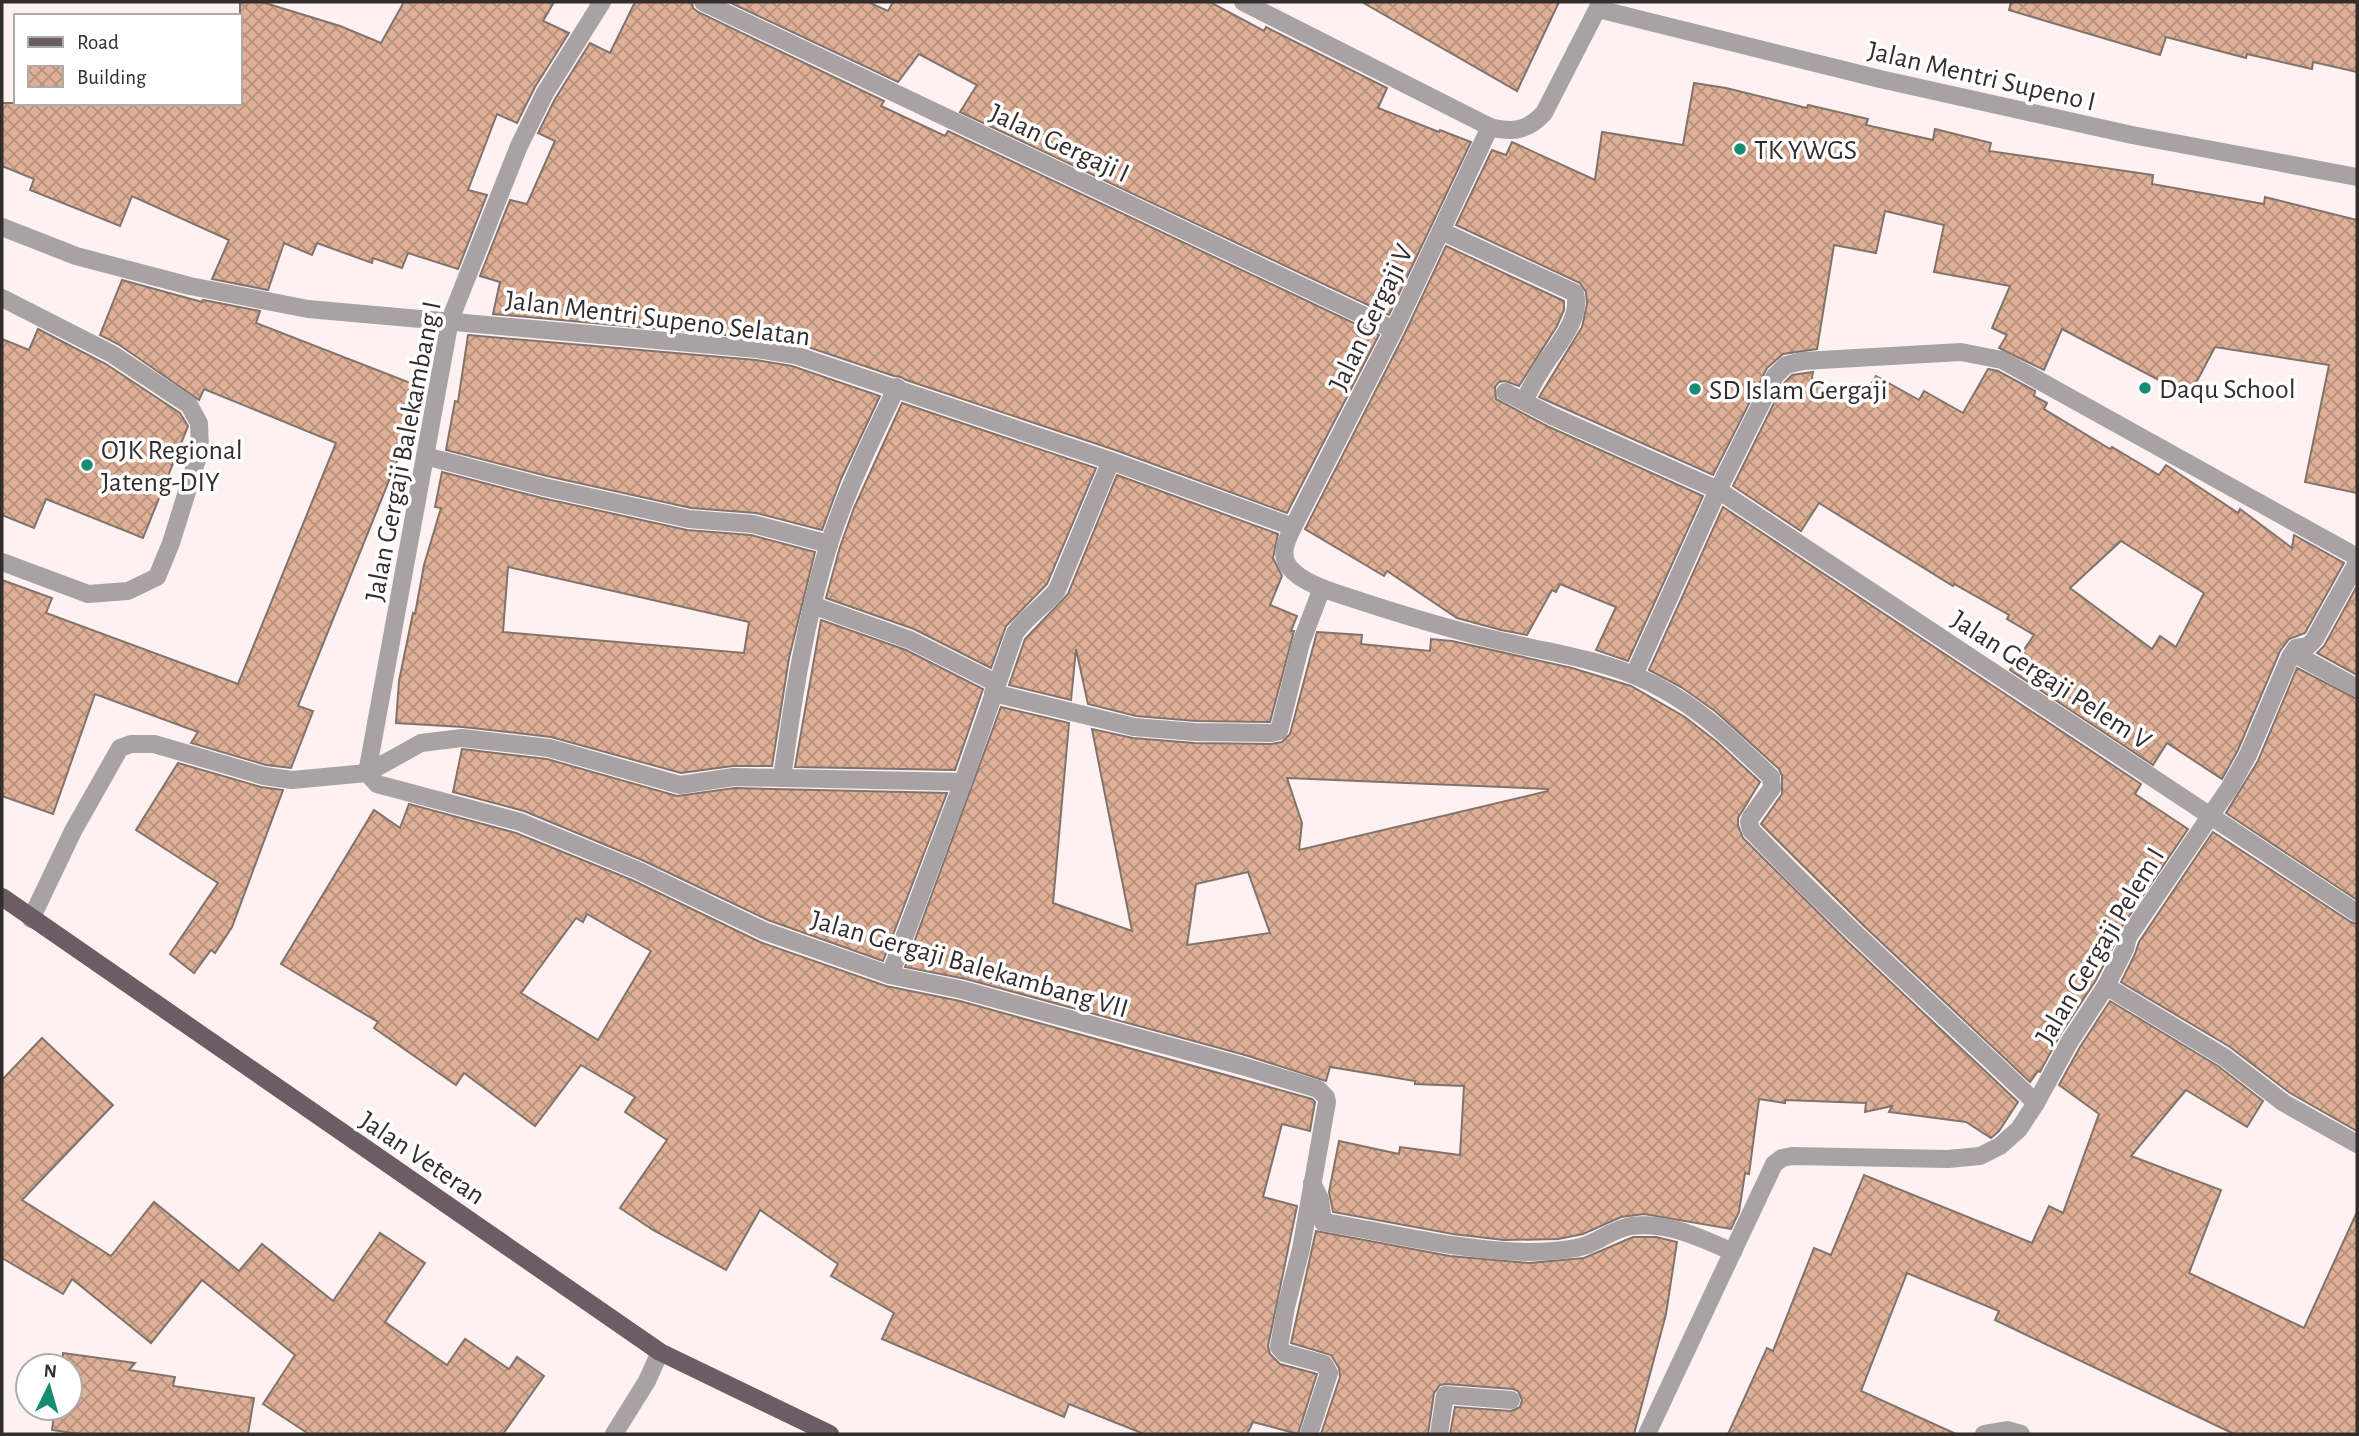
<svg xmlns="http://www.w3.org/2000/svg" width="2359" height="1436" viewBox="0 0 2359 1436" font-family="'Alegreya Sans',sans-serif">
	<defs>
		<pattern id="building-cross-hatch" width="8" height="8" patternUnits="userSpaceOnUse" patternTransform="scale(1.75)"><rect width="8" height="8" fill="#dfb097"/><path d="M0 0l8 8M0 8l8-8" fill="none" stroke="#b5907b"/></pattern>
	</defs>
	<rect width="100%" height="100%" fill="#fdf1f1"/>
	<g fill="url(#building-cross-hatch)" stroke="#81736c" stroke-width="2" fill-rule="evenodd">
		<path d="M240 2H262L340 26 381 43 404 2H554L543 21 569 33 535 87 517 123 497 114 468 190 487 195 458 269 408 253 402 268 373 258 372 263 317 243 312 255 284 243 268 290 212 279 229 240 132 196 120 226 30 190 34 179 2 166V103H240Z"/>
		<path d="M635 2H692L693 8 698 12 884 101 881 106 945 136 948 131 1379 335 1287 513 1115 450 906 380 901 377 894 376 799 344 758 338 493 314 500 282 480 276 510 200 527 204 555 141 538 133 555 99 590 43 610 53Z"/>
		<path d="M729 2H868L888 11 893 2H1210L1264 31 1266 27 1387 88 1378 108 1439 132 1440 130 1471 142 1389 315 960 112 977 85 919 54 898 82Z"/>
		<path d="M1362 2H1559L1517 91Z"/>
		<path d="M2011 2H2357V72L2313 62 2312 69 2247 54 2246 58 2166 37 2160 55 2009 10Z"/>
		<path d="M1694 83 1726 88 1807 108 1808 105 1868 119 1866 125 1933 140 1935 129 1991 143 1989 151 2153 175 2152 184 2264 204 2265 197 2357 220V493L2305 482 2329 365 2215 347 2189 396 2062 329 2044 370 1999 348 2007 335 1992 328 2010 286 1934 272 1944 225 1885 211 1876 253 1834 245 1817 349 1783 354 1767 368 1713 475 1539 397 1582 327 1587 304 1586 292 1580 283 1456 225 1492 150 1506 155 1512 142 1595 180 1602 132 1683 145Z"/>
		<path d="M1446 246 1564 301V310L1557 326 1519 386 1505 381 1499 382 1495 387 1496 399 1547 426 1703 496 1628 661 1596 650 1616 607 1560 584 1556 592 1552 590 1527 635 1501 630 1457 618 1387 571 1384 576 1305 529 1404 335Z"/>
		<path d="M122 280 202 302 203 300 260 311 256 323 426 389 298 706 313 711 291 768 266 765 191 743 198 732 95 694 53 814 2 796V580L52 598 46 613 238 684 336 443 204 389 199 400 118 344 100 335Z"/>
		<path d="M38 329 106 364 180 413 188 426 143 538 46 499 34 528 2 515V339L29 350Z"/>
		<path d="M468 335 756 360 792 366 880 396 841 479 822 530 756 513 691 508 547 476 446 450 455 401 458 402Z"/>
		<path d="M1988 369 1998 371 2035 391 2034 396 2047 403 2044 409 2110 449 2112 447 2159 475 2166 465 2238 513 2240 509 2292 548 2294 535 2344 563 2305 633 2289 639 2280 651 2238 750 2222 779 2167 743 2153 765 2010 670 2034 635 2007 619 2009 615 1954 584 1953 586 1819 503 1801 531 1733 486 1784 383 1792 375 1813 372 1812 378 1858 406 1876 376 1919 400 1924 391 1963 413ZM2121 541 2204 593 2176 647 2160 636 2152 649 2070 588Z"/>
		<path d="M902 403 1096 468 1047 584 1006 626 991 668 914 629 826 598 840 547 854 508Z"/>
		<path d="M442 472 542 498 687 530 751 535 815 552 789 658 772 766H733L681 773 551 737 463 727 396 723 399 681 413 613 415 614 424 565 441 508 435 507ZM508 567 749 622 744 653 503 632Z"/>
		<path d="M1117 475 1278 534 1273 558 1282 576 1270 605 1297 616 1291 631H1294L1270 722 1196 721 1136 716 1088 704 1076 649 1071 700 1009 685 1025 639 1068 594Z"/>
		<path d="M1723 507 2141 784 2135 794 2188 829 2119 931 2114 945 2096 980 2060 1035 2040 1072 2038 1071 2030 1082 1864 926 1761 824 1782 794V776L1779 769 1715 711 1681 687 1649 670Z"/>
		<path d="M2357 586V675L2317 653 2324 646Z"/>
		<path d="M821 620 906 650 983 689 955 770 795 767Z"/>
		<path d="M1317 632 1362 635 1361 644 1430 651 1431 639 1452 641 1572 668 1631 686 1685 717 1717 742 1760 782 1738 818V825L1743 838 1848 942 2018 1102 1999 1131 1991 1138 1966 1122 1889 1112 1892 1106 1865 1112 1866 1103 1785 1100V1103L1759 1099 1749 1174 1745 1173 1739 1212 1731 1229 1644 1214 1621 1217 1583 1234 1558 1239 1504 1240 1453 1234 1333 1212 1329 1192 1339 1141 1399 1154 1400 1147 1460 1155 1464 1086 1415 1084V1081L1330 1067 1326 1081 1245 1055 966 979 905 967 1001 707 1069 723 1053 903 1132 931 1092 729 1133 738 1194 743 1271 744 1282 742 1290 734ZM1287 778 1548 789V791L1299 850 1302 823ZM1248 872 1270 933 1187 945 1196 884Z"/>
		<path d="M2297 668 2357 699V900L2226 813 2258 761Z"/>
		<path d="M462 749 547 759 677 796 735 788 947 793 883 961 768 920 642 860 524 811 453 792Z"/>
		<path d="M178 763 261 787 283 790 232 927 215 953 211 950 194 973 170 954 218 883 136 830Z"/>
		<path d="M409 804 516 833 632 880 760 942 886 986 960 1001 1312 1099 1315 1102 1310 1131 1282 1124 1263 1197 1297 1206 1268 1346 1270 1354 1280 1364 1317 1374 1298 1434 1253 1422 1247 1434H1144L1069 1404 1064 1417 882 1339 894 1313 831 1276 838 1264 760 1210 726 1270 653 1230 620 1208 667 1140 625 1112 635 1097 581 1065 535 1126 464 1073 456 1085 374 1028 378 1022 281 964 374 810 400 828ZM587 914 651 951 598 1040 521 993 576 918 583 922Z"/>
		<path d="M2213 832 2351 922 2357 924V1131L2290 1093 2230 1047 2121 982 2135 954 2139 942Z"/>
		<path d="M2110 1001 2218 1066 2263 1101 2247 1127 2186 1090 2131 1156 2221 1190 2189 1273 2304 1328 2357 1212V1434H2234L1995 1320 1999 1311 1907 1273 1861 1391 1956 1434H1728L1767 1348 1773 1351 1814 1248 1831 1255 1864 1175 2032 1243 2049 1206 2063 1213 2099 1114 2059 1085 2080 1047Z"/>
		<path d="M42 1038 113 1105 22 1200 111 1256 154 1202 239 1271 262 1244 333 1301 380 1233 425 1263 385 1322 447 1365 465 1339 509 1369 517 1357 544 1376 503 1434H309L263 1404 295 1355 202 1280 151 1343 72 1279 63 1294 2 1258V1080Z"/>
		<path d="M1316 1231 1450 1256 1529 1263 1584 1258 1633 1237H1656L1677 1242 1666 1314 1634 1434H1450L1455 1407 1511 1411 1520 1407 1522 1400 1518 1391 1513 1389 1446 1384 1440 1385 1434 1393 1428 1434H1321L1340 1377 1339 1368 1331 1355 1291 1343Z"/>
		<path d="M63 1353 135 1363 129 1370 175 1377 173 1386 254 1398 248 1434H79L52 1430 55 1408H70V1366H62Z"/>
	</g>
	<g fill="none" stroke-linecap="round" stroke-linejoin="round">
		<g stroke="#a9a2a5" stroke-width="18">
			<path d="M703 2 1394 330"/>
			<path d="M1243 2 1490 127C1513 133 1527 131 1544 113L1601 2"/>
			<path d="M1598 9 1880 79 2132 135 2357 177"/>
			<path d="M1490 127 1394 330 1293 527C1287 540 1279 554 1289 567 1303 585 1340 594 1360 601 1412 618 1465 634 1519 645 1559 654 1598 660 1636 676 1692 700 1728 736 1771 777L1772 788 1751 817 1749 822 1751 830C1842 925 1941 1012 2036 1103"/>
			<path d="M2 227 76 256 190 286 308 309 757 349 795 355 1111 461 1293 527"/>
			<path d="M1441 231 1575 293C1582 319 1556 346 1543 367 1536 377 1530 389 1524 401"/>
			<path d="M2 298 112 354 189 405 199 423 200 450 171 543 157 577 128 591 88 594 2 562"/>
			<path d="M1505 392 1552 416 1718 490 2357 913"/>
			<path d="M425 456 544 487 689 519 753 524 829 544"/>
			<path d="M812 605 910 640 996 683"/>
			<path d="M2293 653 2357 688"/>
			<path d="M1634 675 1718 490 1775 376 1786 365 1803 361 1961 352 2002 360 2357 557"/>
			<path d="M993 693 1134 727 1195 732 1271 733 1279 731 1301 643 1322 588"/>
			<path d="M367 773 377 784 520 822 637 870 764 931 890 975 963 990 1242 1066 1318 1089 1326 1097 1327 1102 1301 1249 1286 1307 1279 1347 1284 1353 1324 1364 1329 1373 1309 1434"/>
			<path d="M367 773 450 320 519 146 545 93 602 2"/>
			<path d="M782 778C793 699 805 620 829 544 847 489 872 438 897 387"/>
			<path d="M31 919 73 831 120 748 131 744H154L264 776 292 780 367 773 421 743 462 738 549 748 680 785 734 777 963 782"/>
			<path d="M890 975 963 782 1015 633C1027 616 1044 606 1057 590L1111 461"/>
			<path d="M2106 986 2224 1057 2284 1103 2357 1144"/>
			<path d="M1312 1183 1320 1199 1323 1222C1391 1233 1460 1251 1529 1252 1543 1252 1575 1250 1587 1245 1602 1239 1614 1229 1631 1226 1667 1221 1701 1238 1733 1252"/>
			<path d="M614 1434 647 1381 660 1352"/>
			<path d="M1439 1434 1445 1395 1511 1400"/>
			<path d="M1647 1434 1774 1164 1782 1158 1792 1156 1948 1159 1980 1156 2000 1146 2019 1129 2036 1103 2070 1041 2106 986 2125 949 2128 937 2230 787 2248 755 2290 657 2296 648 2308 646 2314 640 2357 563"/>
			<path d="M1984 1434 2007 1430 2021 1434"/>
		</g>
		<path stroke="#6a5e64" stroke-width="18" d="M2 897 660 1352 830 1434"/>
	</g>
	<g fill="#168d70" stroke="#fff" stroke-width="2.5">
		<circle cx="1740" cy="149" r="7"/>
		<circle cx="2145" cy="388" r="7"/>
		<circle cx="1695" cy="389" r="7"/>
		<circle cx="87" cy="465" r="7"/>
	</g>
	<g text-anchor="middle" stroke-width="7" stroke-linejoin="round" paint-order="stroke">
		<g font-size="28" fill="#332d2c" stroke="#fff">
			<text transform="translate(1982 75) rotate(13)" y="10">Jalan Mentri Supeno I</text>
			<text transform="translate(1060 142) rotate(25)" y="10">Jalan Gergaji I</text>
			<text transform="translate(658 317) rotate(7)" y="10">Jalan Mentri Supeno Selatan</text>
			<text transform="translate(1370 317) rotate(-64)" y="10">Jalan Gergaji V</text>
			<text transform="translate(402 451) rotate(-79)" y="10">Jalan Gergaji Balekambang I</text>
			<text transform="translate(2052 679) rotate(33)" y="10">Jalan Gergaji Pelem V</text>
			<text transform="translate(2099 945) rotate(-59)" y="10">Jalan Gergaji Pelem I</text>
			<text transform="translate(970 963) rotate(16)" y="10">Jalan Gergaji Balekambang VII</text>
			<text transform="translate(423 1157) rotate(34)" y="10">Jalan Veteran</text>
		</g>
		<g font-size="28" fill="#332d2c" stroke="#fff" text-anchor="start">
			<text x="1754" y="159">TK YWGS</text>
			<text x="2159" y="398">Daqu School</text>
			<text x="1709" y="399">SD Islam Gergaji</text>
			<text x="101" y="459">OJK Regional<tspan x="101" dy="32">Jateng-DIY</tspan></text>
		</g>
	</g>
	<rect width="2359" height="1436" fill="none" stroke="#332d2c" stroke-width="7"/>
	<rect x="14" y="14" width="228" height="91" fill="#ffffff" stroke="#adabab" stroke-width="2"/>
	<rect x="28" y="37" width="35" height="10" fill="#6a5e64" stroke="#adabab" stroke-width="2"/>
	<text x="77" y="49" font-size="21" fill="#332d2c">Road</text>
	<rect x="28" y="66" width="35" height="21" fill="url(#building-cross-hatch)" stroke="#adabab" stroke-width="2"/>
	<text x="77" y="84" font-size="21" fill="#332d2c">Building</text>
	<g transform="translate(49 1387) rotate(5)"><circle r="33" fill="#ffffff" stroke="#adabab" stroke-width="2"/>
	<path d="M0-5L12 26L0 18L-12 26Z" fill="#168d70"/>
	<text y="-10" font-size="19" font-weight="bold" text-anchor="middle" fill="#332d2c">N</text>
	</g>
</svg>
